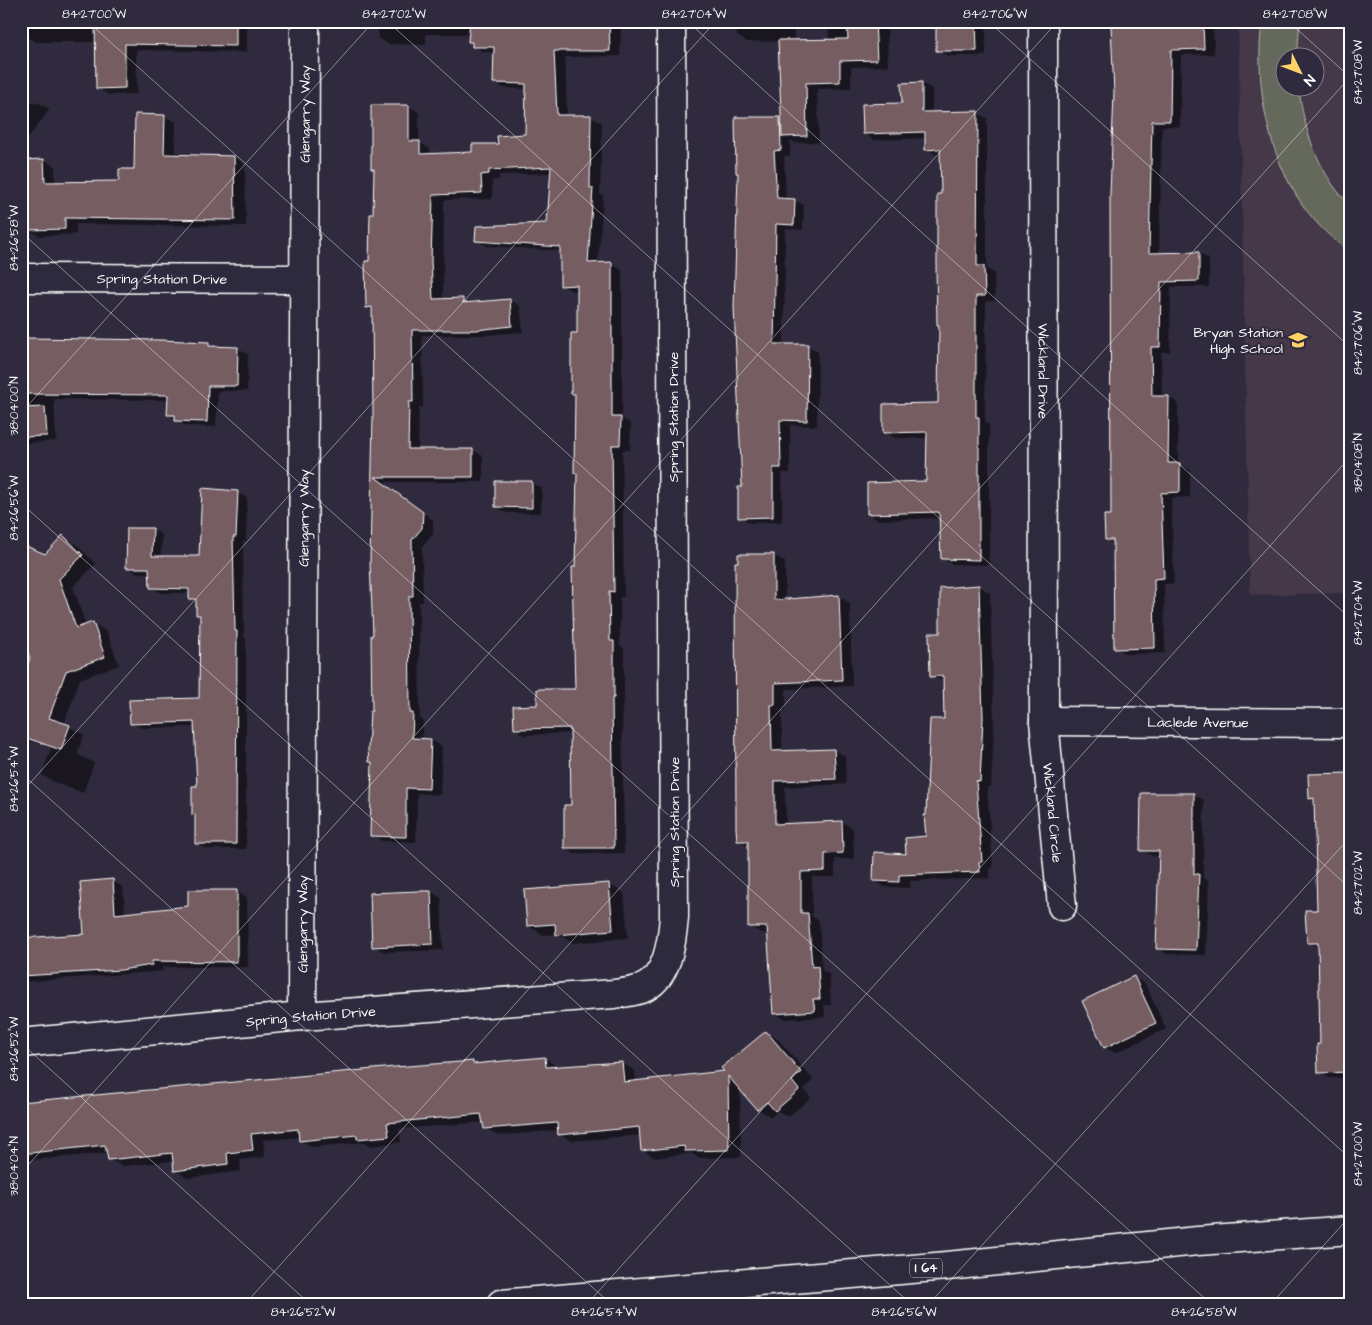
<svg xmlns="http://www.w3.org/2000/svg" width="1372" height="1325" viewBox="0 0 1372 1325" font-family="'Architects Daughter',sans-serif">
	<rect width="100%" height="100%" fill="#2f2a3d"/>
	<filter id="ink" filterUnits="userSpaceOnUse"><feTurbulence type="fractalNoise" baseFrequency=".02" numOctaves="2"/><feDisplacementMap in="SourceGraphic" scale="10" xChannelSelector="R" yChannelSelector="G"/><feConvolveMatrix kernelMatrix="1 2 1 2 8 2 1 2 1" color-interpolation-filters="sRGB"/></filter>
	<g filter="url(#ink)">
		<path fill="#443948" fill-rule="evenodd" d="M1238 21H1351V593L1250 595ZM1284 58H1314V88H1284Z"/>
		<path fill="#65695b" stroke="#b2b4ad" d="M1262 21H1300L1297 57 1284 58V88H1299C1303 129 1320 177 1351 206V252C1277 204 1252 105 1262 21Z"/>
		<g fill="#0007">
			<path d="M21 21H247V52L136 50 137 94 109 95 97 88 96 42H36L25 36 24 26H21Z"/>
			<path d="M378 21H621L620 56 565 57 567 116 591 117 602 123 600 194 603 196 598 264H612L622 270V419L631 424 630 450H622L624 597H620V646L624 648V704H622L624 853 575 854 565 848 572 806 571 733 525 735 515 729 539 706 576 690 578 474 576 473V395L572 393 578 335V291H572L561 285V251L487 246 477 240 548 224 552 173 499 175V180H492V199L444 200 443 300H463L471 304 510 300 520 306 523 332 487 335H422L423 407H419L418 450H473L483 456V482H383L433 520V534L422 547 423 602H419L420 718 423 720 422 740H431L442 747 440 795 417 793 416 842 382 841 372 835 373 763 371 762 375 636 371 562 373 311 367 307 374 215 375 170 372 169 408 106 419 112V142L430 149V155L474 153 526 135 528 89 504 88 494 82 495 52H484L473 46 470 41V34H426V45L388 44 378 38Z"/>
			<path d="M737 21H794V41L829 40 828 21H904V25H887L888 66 851 67V88L817 89 819 142 795 143 790 140V156H784L786 200H794L804 205 803 230 785 229 784 345 808 346 818 351 817 426 790 425V473H782V522L749 523 740 517 743 489 735 307 779 118 783 120 779 41 747 42 737 36Z"/>
			<path d="M937 21H986V56H948L938 51Z"/>
			<path d="M1121 21H1213L1214 54 1181 55 1180 127 1162 126 1159 254 1198 253 1209 259V287H1171L1170 352H1161L1162 397H1168L1178 403V464L1190 470V497L1171 498 1174 584H1164L1165 653 1126 654 1116 648 1114 544 1106 540 1112 516Z"/>
			<path d="M922 83 932 89V113H977L987 118V269L994 273 995 301H986L985 422 989 424V565L952 564 942 558 941 518 878 520 868 514 927 482 928 438H895L884 432 939 405V267L942 155H937L926 149V138L874 140 864 134 903 104Z"/>
			<path d="M21 103H39L50 109 21 147Z"/>
			<path d="M164 116 176 122 175 156 234 157 245 164 246 226 76 224V234L40 236 30 230H21V161L44 160 55 166V183L120 182 136 170Z"/>
			<path d="M21 339 209 344 216 348H237L248 354 247 391H218L216 427 186 426 168 414 169 400 54 399 56 441 28 443 21 439Z"/>
			<path d="M532 483 542 488 541 513H506L496 507Z"/>
			<path d="M237 492 247 498 246 542 243 541 244 637 246 638V849H206L197 844 196 816 193 814 198 787 195 727 141 728 131 723 200 699 201 617 197 615V602L190 598V593H161L151 587V573H137L128 567 152 529 162 535 161 557 200 558Z"/>
			<path d="M63 537 77 545 96 564 73 587 86 626 93 623 107 632 119 665 80 679 64 724 84 735 77 754 94 763 83 793 56 783 42 775 51 748 21 738V685L31 658 45 556Z"/>
			<path d="M774 555 785 562V600L839 596 850 603 852 686 786 689V710H782V752L834 750 845 756 846 784 785 787 786 825 842 822 853 828 854 859H835V877H812V916L819 921 822 970 829 974 831 1005H824L825 1017 785 1019 774 1013 768 933H761L750 927 749 847 738 841Z"/>
			<path d="M979 586 990 593 994 725 991 787H987L993 868H990V878L910 881V888L885 887 874 880 927 837 945 720V682L931 676 942 635Z"/>
			<path d="M1351 774V1078H1329L1319 1072 1322 1045 1319 948 1308 942 1318 911 1316 801 1310 798Z"/>
			<path d="M1194 795 1204 800 1203 878 1209 881 1206 955 1167 954 1157 948 1160 856H1152L1142 850Z"/>
			<path d="M112 881 123 887 125 914 189 907 236 891 247 898 248 967H163V971L21 982V940L85 935Z"/>
			<path d="M609 884 624 893 628 938 573 943 557 934 544 935 528 926Z"/>
			<path d="M431 892 441 898 443 950 384 952 373 946 372 895Z"/>
			<path d="M1134 978 1145 984 1166 1029 1115 1053 1105 1047Z"/>
			<path d="M766 1032 779 1040 813 1080 804 1089 811 1098 788 1117 778 1111 771 1117 758 1109 740 1089 741 1157 699 1158 691 1153 655 1158 642 1150 641 1135 572 1141 559 1134V1130L498 1136 485 1128 484 1122 399 1129 401 1142 371 1146 365 1142 313 1147 300 1140V1137L263 1140 265 1157 240 1160 241 1171 188 1178 175 1170 174 1161 122 1166 109 1159 108 1153 21 1161V1104L472 1063 476 1065 545 1058 558 1068 622 1063 635 1071 636 1082 727 1072Z"/>
		</g>
		<g fill="#745d62" stroke="#fff">
			<path d="M95 21H236V46L125 44V88L96 89Z"/>
			<path d="M470 21H609L610 51H554L557 115H591L590 188H593L588 263 612 262V417H621L620 445H612L614 592 609 591 610 641H614V698H612L614 848H564V805H571L570 728 514 729 513 706 537 705V689H575L572 567H575L577 473H574L575 394H571V333H577V285L560 286V247L475 241 476 226 547 223 551 167 489 170V174L481 175 482 193 433 195 431 261 433 299 463 298V303L510 299 512 326 476 330H412L413 402H409L408 449H473V477H375L423 512 422 528 412 540 413 596H409L410 713H413L412 738 431 739 429 789 406 788V837L370 836 372 762H369L368 750 370 711H372L371 635H373L370 562 373 415 372 307 366 308 365 261H369L370 214H373L374 169H371V105H409V141H420V154L472 152V144H498L497 136 525 134 526 84 493 83 494 47H472V42H468Z"/>
			<path d="M847 21H875L877 60 840 61V82L806 83 807 136 782 137 778 40 848 39Z"/>
			<path d="M936 21H976L977 51H936Z"/>
			<path d="M1120 21H1203L1204 49 1171 50 1170 121H1152L1149 253 1199 252V281L1161 282 1160 347H1151L1152 396H1169L1168 463H1180V492L1161 493 1164 578 1154 579 1155 648 1114 649 1113 540H1105L1104 515H1111L1110 194 1114 93 1111 26H1120Z"/>
			<path d="M922 82V112L978 111 977 266H984L985 296H976V417H979V560L941 559 939 512 867 514V483L926 481 927 432 883 433V404L938 403 939 325H937L936 266H937V194H941L940 149 925 150V132L863 134 862 104 902 103 901 83Z"/>
			<path d="M135 114 165 115 164 154 234 156 235 220 65 218V229L28 230 27 217H25L23 160 44 159 45 182 119 181V169H134Z"/>
			<path d="M735 117H780L781 150 774 151 777 198 795 199 794 225 776 224 774 344H808L807 421 780 420 781 468H773V517L738 518V487H742L734 307 738 173H736Z"/>
			<path d="M26 338 160 340 209 342V346L238 347 237 386H208L207 422 175 421V415H167L168 395 26 394Z"/>
			<path d="M45 407 47 436 21 437V408Z"/>
			<path d="M495 481H532V508L495 507Z"/>
			<path d="M202 488 238 491 236 537H233L235 631H237L236 844H195V814L192 815V786H197L194 722 130 724 129 700 199 698 200 615H196V599H189V589L150 588 149 568H126L127 528H153L152 556H199Z"/>
			<path d="M63 535 83 555 59 579 76 628 93 622 105 657 66 671 49 718 70 725 61 750 21 736V682L30 658 21 633V544L45 554Z"/>
			<path d="M738 554H774V600L839 595 842 680 775 683V705H771L772 751 834 749 836 779 775 781V824L842 821 843 853 825 854V871L801 872V913H808L812 967 818 966 820 999H813L815 1011 773 1014 767 927H748V841H737L736 828 735 562H738Z"/>
			<path d="M979 585 983 718 980 782 976 781 982 862H979L980 872 899 875V882L873 881 874 852 906 854 905 838 926 836 924 815H926L930 719H944L943 676 930 677 929 633H940V588Z"/>
			<path d="M1351 773V1072L1318 1073 1317 1044H1320L1318 943H1307L1305 910H1317L1314 798 1309 799 1308 774Z"/>
			<path d="M1141 793H1194V874H1199L1196 950 1156 949 1159 851H1140Z"/>
			<path d="M113 879 115 914 188 906V890H237V962L152 961V965L121 970 21 976V938L84 934 80 882Z"/>
			<path d="M609 883 613 930 556 935 555 924 527 926 524 890Z"/>
			<path d="M419 891H431L433 944 372 947 370 893Z"/>
			<path d="M1134 976 1156 1023 1104 1048 1082 1001Z"/>
			<path d="M766 1031 801 1072 792 1081 799 1090 775 1111 767 1102 757 1110 728 1076 729 1150 685 1151 684 1146 641 1151 639 1127 558 1135 557 1123 484 1129 481 1114 387 1123 389 1136 357 1139V1135L299 1141 298 1129 251 1134 253 1150 227 1153 228 1164 174 1171 172 1153 108 1160 105 1145 21 1154V1102L395 1067 473 1061V1064L545 1057 546 1067 622 1062 624 1082 724 1071 721 1068Z"/>
		</g>
		<g fill="none" stroke-linecap="round" stroke-linejoin="round">
			<g stroke="#fff" stroke-width="31">
				<g id="street">
					<path id="s1" d="M1043 21 1044 721 1062 906"/>
					<path id="s2" d="M21 278 304 279"/>
					<path id="s3" d="M1044 721 1351 723"/>
					<path id="s4" d="M302 1016 305 21"/>
					<path id="s5" d="M21 1043 302 1016 614 994C622 993 632 992 641 989 668 979 672 941 674 917L671 21"/>
				</g>
			</g>
			<g stroke="#fff" stroke-width="31">
				<path id="highway" d="M501 1304 947 1266 1198 1241 1351 1230"/>
			</g>
			<use href="#street" stroke="#2f2a3d" stroke-width="28"/>
			<use href="#highway" stroke="#2f2a3d" stroke-width="28"/>
		</g>
	</g>
	<path fill="none" stroke="#fff" stroke-width="1" stroke-opacity="0.45" d="M87 21 1351 1159M387 21 1351 889M687 21 1351 619M988 21 1351 348M1288 21 1351 78M21 33 32 21M21 232 1211 1304M21 413 374 21M21 503 911 1304M21 773 611 1304M21 793 716 21M21 1043 310 1304M21 1173 1058 21M245 1304 1351 76M587 1304 1351 456M929 1304 1351 836M1271 1304 1351 1215"/>
	<defs>
		<g id="school-bare" transform="scale(1.5)"><path d="M0-5L7-2L0 1L-7-2ZM-4 1L0 2.5L4 1V4Q0 6-4 4Z" fill="#ffd166" stroke="#2f2a3d" stroke-width="2.5" paint-order="stroke"/></g>
	</defs>
	<g fill-rule="evenodd">
		<use href="#school-bare" x="1298" y="340"/>
	</g>
	<g text-anchor="middle" stroke-width="4" stroke-linejoin="round" paint-order="stroke">
		<rect fill="#2f2a3d" stroke="#c1bfc5" stroke-width="1" x="910" y="1258.5" width="32" height="19" rx="4"/>
		<g font-size="12" font-weight="bold" fill="#fff">
			<text x="926" y="1272">I 64</text>
		</g>
		<g font-size="14" fill="#fff" stroke="#2f2a3d">
			<text dy="5" stroke="none"><textPath href="#s4" startOffset="902">Glengarry Way</textPath></text>
			<text dy="5" stroke="none"><textPath href="#s2" startOffset="141">Spring Station Drive</textPath></text>
			<text dy="5" stroke="none"><textPath href="#s1" startOffset="350">Wickland Drive</textPath></text>
			<text transform="translate(673 417) rotate(-90)" y="5">Spring Station Drive</text>
			<text dy="5" stroke="none"><textPath href="#s4" startOffset="498">Glengarry Way</textPath></text>
			<text dy="5" stroke="none"><textPath href="#s3" startOffset="154">Laclede Avenue</textPath></text>
			<text dy="5" stroke="none"><textPath href="#s1" startOffset="792">Wickland Circle</textPath></text>
			<text transform="translate(674 822) rotate(-90)" y="5">Spring Station Drive</text>
			<text dy="5" stroke="none"><textPath href="#s4" startOffset="92">Glengarry Way</textPath></text>
			<text dy="5" stroke="none"><textPath href="#s5" startOffset="291">Spring Station Drive</textPath></text>
		</g>
		<g font-size="14" fill="#fff" stroke="#2f2a3d" text-anchor="end">
			<text x="1283" y="337">Bryan Station<tspan x="1283" dy="16">High School</tspan></text>
		</g>
	</g>
	<rect width="1372" height="1325" fill="none" stroke="#2f2a3d" stroke-width="55"/>
	<g transform="translate(1300 72) rotate(132)"><circle r="24" fill="#2f2a3d" stroke="#827f8b"/>
	<path d="M0-4L9 19L0 12L-9 19Z" fill="#ffd166"/>
	<text y="-8" font-size="14" font-weight="bold" text-anchor="middle" fill="#ffffff">N</text>
	</g>
	<rect x="28" y="28" width="1316" height="1270" fill="none" stroke="#fff" stroke-width="2"/>
	<g font-size="12" text-anchor="middle" fill="#fff">
		<text x="94" y="18">84°27'00"W</text>
		<text x="394" y="18">84°27'02"W</text>
		<text x="694" y="18">84°27'04"W</text>
		<text x="995" y="18">84°27'06"W</text>
		<text x="1295" y="18">84°27'08"W</text>
		<text transform="translate(1358 72) rotate(-90)" y="4">84°27'08"W</text>
		<text transform="translate(14 238) rotate(-90)" y="4">84°26'58"W</text>
		<text transform="translate(1358 343) rotate(-90)" y="4">84°27'06"W</text>
		<text transform="translate(14 406) rotate(-90)" y="4">38°04'00"N</text>
		<text transform="translate(1358 463) rotate(-90)" y="4">38°04'08"N</text>
		<text transform="translate(14 508) rotate(-90)" y="4">84°26'56"W</text>
		<text transform="translate(1358 613) rotate(-90)" y="4">84°27'04"W</text>
		<text transform="translate(14 779) rotate(-90)" y="4">84°26'54"W</text>
		<text transform="translate(1358 883) rotate(-90)" y="4">84°27'02"W</text>
		<text transform="translate(14 1049) rotate(-90)" y="4">84°26'52"W</text>
		<text transform="translate(1358 1154) rotate(-90)" y="4">84°27'00"W</text>
		<text transform="translate(14 1166) rotate(-90)" y="4">38°04'04"N</text>
		<text x="303" y="1316">84°26'52"W</text>
		<text x="604" y="1316">84°26'54"W</text>
		<text x="904" y="1316">84°26'56"W</text>
		<text x="1204" y="1316">84°26'58"W</text>
	</g>
</svg>
